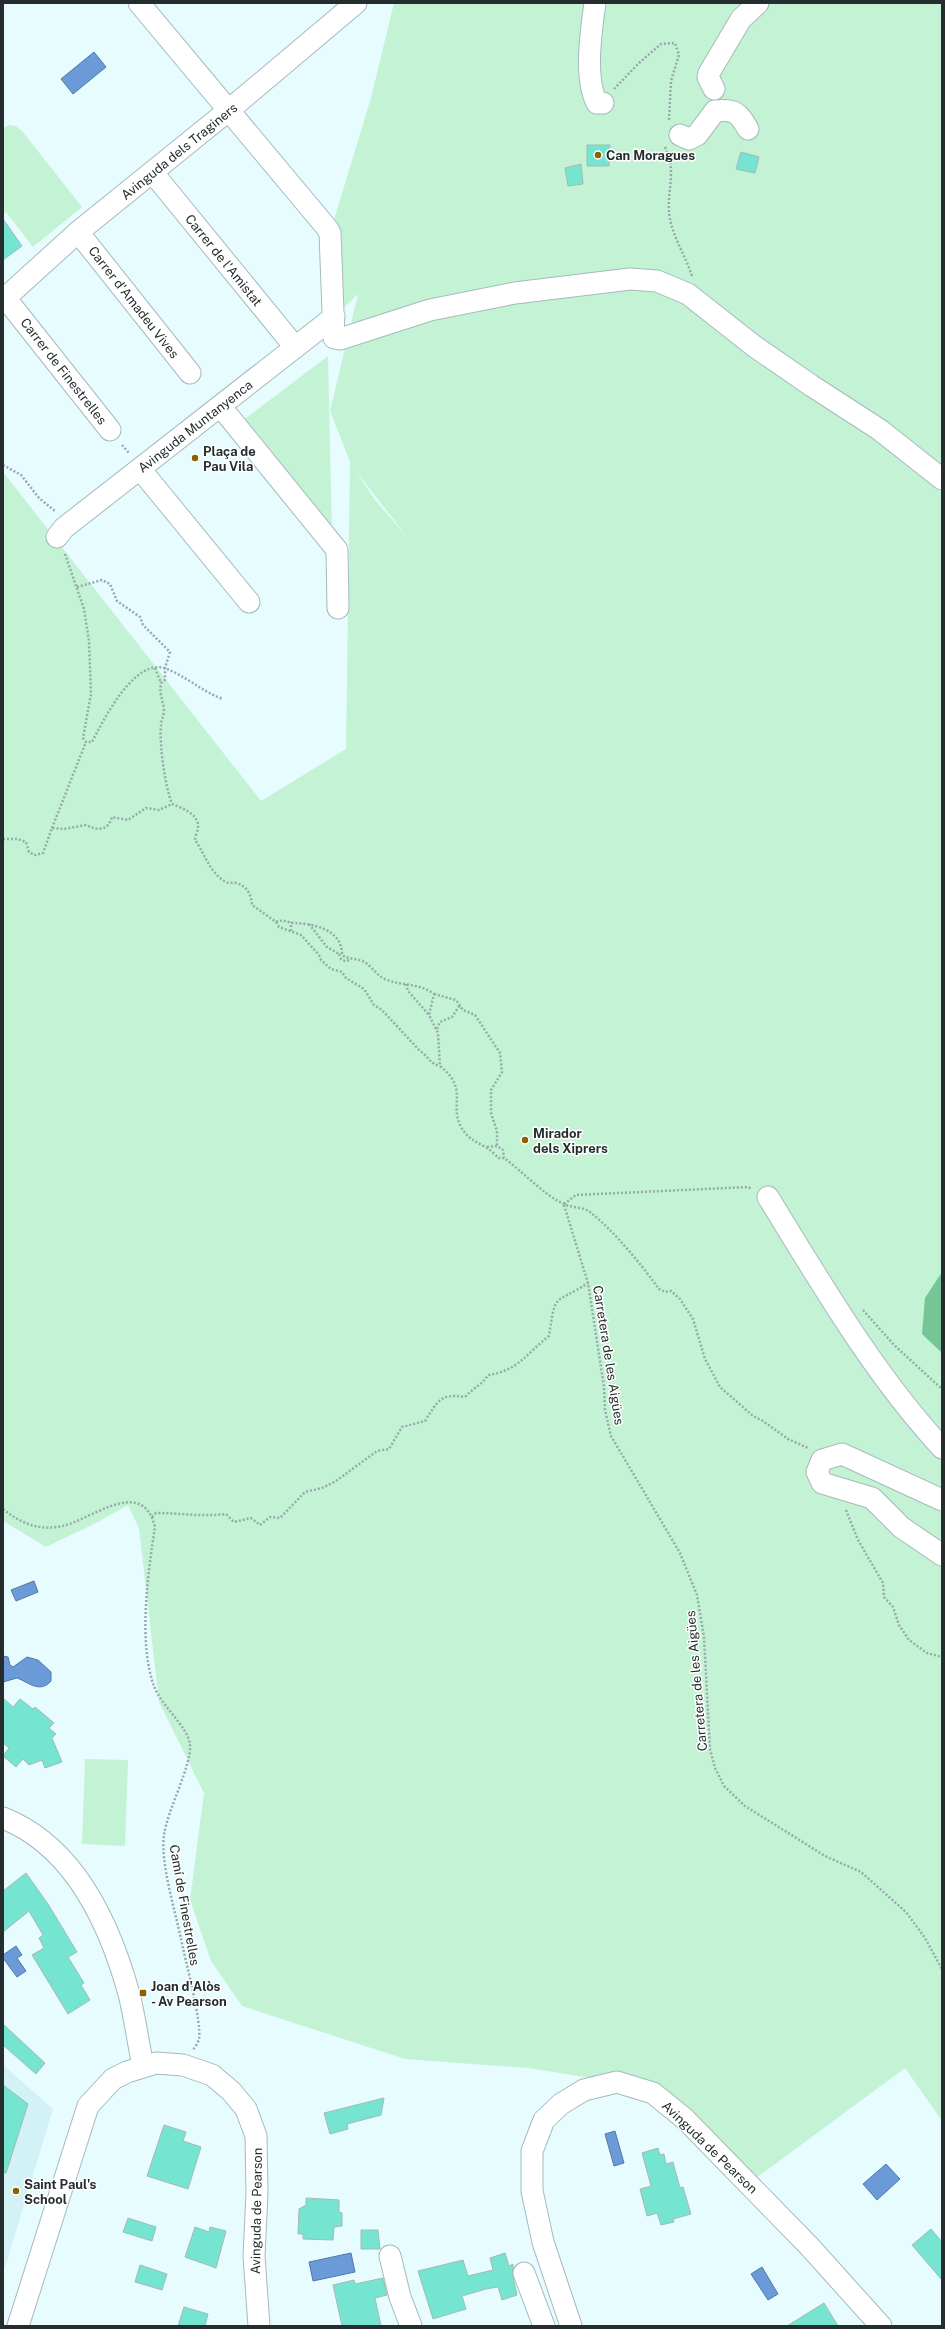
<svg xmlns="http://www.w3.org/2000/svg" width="945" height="2329" viewBox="0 0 945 2329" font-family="'Public Sans',sans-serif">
	<rect width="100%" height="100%" fill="#e6fcfe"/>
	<path fill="#d3f2f6" d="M3 2065 53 2109 3 2274Z"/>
	<g fill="#c3f3d4" fill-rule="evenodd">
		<path d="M394 3H942V2121L905 2068 748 2184 685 2119 617 2082 528 2068 405 2059 242 2006 211 1961 190 1900 204 1793 159 1702 139 1528 128 1505 98 1522 46 1547 3 1521V472L261 801 346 749 350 462 330 411 358 294 334 317 330 233 371 98ZM355 470 408 538 375 500Z"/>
		<path d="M9 125 16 126 22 131 82 207 33 247 6 212 3 214V128Z"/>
		<path d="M328 356 332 535 242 421Z"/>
		<path d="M85 1759 128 1760 125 1846 82 1844Z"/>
	</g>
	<path fill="#76c595" d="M942 1272V1353L922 1334 925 1298Z"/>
	<g fill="#6a9ad8" stroke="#5579a5">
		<path d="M94 52 106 67 73 94 61 79Z"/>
		<path d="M34 1581 38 1592 16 1601 11 1590Z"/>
		<path d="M3 1656 8 1657 10 1665 13 1667 27 1657 38 1660 51 1672V1681C40 1694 28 1682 17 1678L3 1682Z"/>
		<path d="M16 1946 22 1955 17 1958 26 1971 17 1977 3 1958V1955Z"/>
		<path d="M615 2131 624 2163 614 2166 605 2134Z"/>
		<path d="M886 2164 900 2179 877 2200 863 2184Z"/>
		<path d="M351 2253 355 2272 313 2281 309 2262Z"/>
		<path d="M762 2267 778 2294 768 2300 751 2274Z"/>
	</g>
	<g fill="#75e4d0" stroke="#a5b9b4">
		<path d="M587 145H610L609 166H587Z"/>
		<path d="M741 152 759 157 755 173 736 169Z"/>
		<path d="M581 164 583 184 568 186 565 168Z"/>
		<path d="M3 219 22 246 3 260Z"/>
		<path d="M3 1698 13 1707 20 1699 33 1709 35 1707 54 1723 49 1728 56 1734 52 1738 62 1762 45 1768 42 1760 29 1765 23 1759 16 1767 3 1756 9 1748 3 1743Z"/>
		<path d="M26 1873 48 1904 77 1952 68 1957 84 1983 81 1985 90 2000 68 2014 32 1955 44 1948 39 1938 43 1935 29 1911 3 1932V1891Z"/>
		<path d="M3 2024 45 2063 36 2074 3 2045Z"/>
		<path d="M3 2085 28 2104 6 2173H3Z"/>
		<path d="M384 2098 381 2115 347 2124 348 2129 330 2134 324 2113Z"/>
		<path d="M164 2125 186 2132 183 2141 201 2147 188 2189 147 2176Z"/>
		<path d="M658 2148 660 2155 664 2154 666 2164 673 2162 680 2188 683 2187 691 2214 673 2219 674 2222 661 2225 657 2213 647 2216 640 2189 651 2186 642 2153Z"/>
		<path d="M306 2198 339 2200V2212L342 2213V2226L334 2227 333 2240 303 2239V2234H298L299 2209 306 2205Z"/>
		<path d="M128 2218 156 2227 152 2241 123 2232Z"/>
		<path d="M195 2227 209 2232 210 2227 226 2231 216 2268 185 2257Z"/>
		<path d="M931 2229 942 2242V2280L912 2245Z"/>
		<path d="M361 2230H378L380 2249H361Z"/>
		<path d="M505 2253 509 2266 513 2264V2277L517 2295 502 2300 498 2287 486 2289 462 2296 466 2309 433 2319 418 2271 463 2260 468 2276 493 2270 490 2258Z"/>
		<path d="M140 2265 167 2274 162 2290 135 2282Z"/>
		<path d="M383 2278 387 2295 375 2298 381 2326H342L333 2285 354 2280 355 2284Z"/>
		<path d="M824 2303 838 2326H787Z"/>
		<path d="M184 2307 208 2314 205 2326H178Z"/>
	</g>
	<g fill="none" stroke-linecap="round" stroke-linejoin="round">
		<g stroke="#a5babc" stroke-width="23">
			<g id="minor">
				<path d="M139 3 327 228 330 233 334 338 340 339 430 310 515 293 630 279 657 281 688 294 754 346 812 386 880 430 942 479"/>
				<path d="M595 3C591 31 584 79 597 103H603"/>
				<path d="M714 89 708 77 709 73 741 19 758 3"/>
				<path d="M680 135 689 139 697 135 715 111C735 109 738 112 748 129"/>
				<path d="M153 173 295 347"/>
				<path d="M78 232 190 373"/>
				<path d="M3 295 110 430"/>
				<path d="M3 300 78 232 229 110 356 3"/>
				<path d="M221 407 337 550 338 608"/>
				<path d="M140 469 249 602"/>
				<path d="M57 537 64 528 334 317"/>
				<path d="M768 1197C821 1283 873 1373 942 1448"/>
				<path d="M942 1500 842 1454 822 1460 817 1472 822 1483 872 1498 901 1527 942 1555"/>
				<path d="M3 1818C74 1846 110 1925 129 1994 135 2018 138 2042 143 2066"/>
				<path d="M390 2256 400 2297 411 2326"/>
				<path d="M524 2273 544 2326"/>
				<path d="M18 2326 88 2106 113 2079 127 2072 156 2063 183 2065 212 2075 231 2091 246 2109 256 2136 257 2193 254 2256 259 2326"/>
				<path d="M571 2326 543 2242 532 2191V2151L544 2120 561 2104 584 2090 617 2082 653 2093 685 2119 809 2246 881 2326"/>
			</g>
		</g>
		<g stroke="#98a9aa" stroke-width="2.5" stroke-dasharray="2 2" stroke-linecap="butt">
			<path d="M614 89 639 63 661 44 675 43 679 55 671 81 669 120"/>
			<path d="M665 147C678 173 665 193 670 219 674 239 686 257 692 276"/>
			<path d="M122 445 129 453"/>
			<path d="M3 465 21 475 39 498 55 511"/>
			<path d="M65 554 84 609 89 641 91 694 83 738 86 742H92C104 719 135 656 167 669 187 677 203 692 223 699"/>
			<path d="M77 587 102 580 110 584 117 601 140 617 143 625 170 652 165 668V680L161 683C159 694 163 700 164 710 164 716 161 720 161 725 159 744 165 786 172 804"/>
			<path d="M155 668 161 683"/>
			<path d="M52 828 86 742"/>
			<path d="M3 839H18L26 842 29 852 35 855 43 853 52 828 64 829 86 825C98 831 108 831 112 817L128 820 146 808 159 810 172 804C182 808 199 814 198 827 198 831 195 836 195 840 205 854 209 871 224 881 228 884 232 882 236 883 247 886 251 894 252 905L276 922C283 919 286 922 294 923 314 924 342 929 342 955 349 960 359 958 366 963 373 968 378 977 387 980 403 986 419 983 434 994L429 1015 438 1033 440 1066C469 1089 449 1104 461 1127 467 1138 475 1141 485 1147 490 1149 495 1155 499 1158H504C522 1171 545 1196 564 1204 572 1208 584 1207 590 1212 614 1231 641 1264 659 1289L665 1292 671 1291 680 1299 693 1319 705 1359 720 1387 753 1416 763 1421 788 1439 808 1448"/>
			<path d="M276 922 279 927 301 935 319 955 321 960 331 969 342 972 346 978 364 989 374 1005 382 1010 420 1051C428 1056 430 1064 440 1066"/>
			<path d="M309 924 327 947 339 954"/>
			<path d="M291 931V922"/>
			<path d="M339 954 341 959 345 961 351 960"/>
			<path d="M406 984 408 991 429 1015"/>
			<path d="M434 994 456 1000 463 1010 475 1015 500 1053 502 1072 491 1090V1113L497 1131V1146"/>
			<path d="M437 1029 440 1022 452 1017 460 1005"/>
			<path d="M487 1147 497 1146 503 1150 504 1158"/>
			<path d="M564 1204 576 1195 748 1187 752 1189"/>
			<path d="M564 1205 588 1283 604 1387 605 1410 611 1436 680 1553 697 1595 704 1637 710 1749 715 1768 724 1786 745 1806 825 1856 861 1872 906 1912 925 1938 942 1969"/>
			<path d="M863 1310 894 1345 942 1389"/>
			<path d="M3 1509C19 1522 36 1530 57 1527 87 1524 142 1473 155 1527 148 1572 138 1643 154 1686 161 1706 188 1726 190 1745 192 1765 167 1811 164 1835 160 1862 175 1910 181 1939 185 1959 202 2022 199 2039 198 2043 195 2047 193 2050"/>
			<path d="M846 1510 858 1540 883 1583 884 1597 893 1607 899 1625 909 1640 927 1653 942 1657"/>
			<path d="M152 1517 156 1513C180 1513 202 1517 226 1514L234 1522 251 1518 260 1525 270 1517 280 1518 305 1492 322 1488 336 1481 377 1451 389 1449 402 1427 425 1421C438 1401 440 1393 465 1397 473 1388 482 1385 488 1375 518 1371 527 1353 549 1336 556 1290 553 1306 588 1283"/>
		</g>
		<use href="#minor" stroke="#fff" stroke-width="21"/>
	</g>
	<g fill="#896301" stroke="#fff" stroke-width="1.5">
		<circle cx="598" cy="155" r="4"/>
		<circle cx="195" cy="458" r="4"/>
		<circle cx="525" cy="1140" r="4"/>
		<rect x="139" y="1989" width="8" height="8" rx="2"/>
		<circle cx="16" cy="2191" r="4"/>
	</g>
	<g text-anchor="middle" stroke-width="3" stroke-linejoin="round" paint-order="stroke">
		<g font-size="13" fill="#252d2e" stroke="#fff">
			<text transform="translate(179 151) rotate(-39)" y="5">Avinguda dels Traginers</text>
			<text transform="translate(224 260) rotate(51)" y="5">Carrer de l'Amistat</text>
			<text transform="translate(134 302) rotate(52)" y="5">Carrer d'Amadeu Vives</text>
			<text transform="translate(64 371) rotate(52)" y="5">Carrer de Finestrelles</text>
			<text transform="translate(195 426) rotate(-38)" y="5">Avinguda Muntanyenca</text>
			<text transform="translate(609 1355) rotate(81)" y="5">Carretera de les Aigües</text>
			<text transform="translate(696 1681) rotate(-95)" y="5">Carretera de les Aigües</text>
			<text transform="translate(185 1905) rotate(80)" y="5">Camí de Finestrelles</text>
			<text transform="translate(710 2147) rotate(44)" y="5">Avinguda de Pearson</text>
			<text transform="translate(256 2211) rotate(-89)" y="5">Avinguda de Pearson</text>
		</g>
		<g font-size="13" font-weight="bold" fill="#252d2e" stroke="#fff" text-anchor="start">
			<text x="606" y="160">Can Moragues</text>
			<text x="203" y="456">Plaça de<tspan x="203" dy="15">Pau Vila</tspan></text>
			<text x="533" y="1138">Mirador<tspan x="533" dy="15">dels Xiprers</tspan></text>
			<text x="151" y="1991">Joan d'Alòs<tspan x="151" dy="15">- Av Pearson</tspan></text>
			<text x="24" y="2189">Saint Paul's<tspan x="24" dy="15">School</tspan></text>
		</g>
	</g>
	<rect width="945" height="2329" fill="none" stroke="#252d2e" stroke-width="8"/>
</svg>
